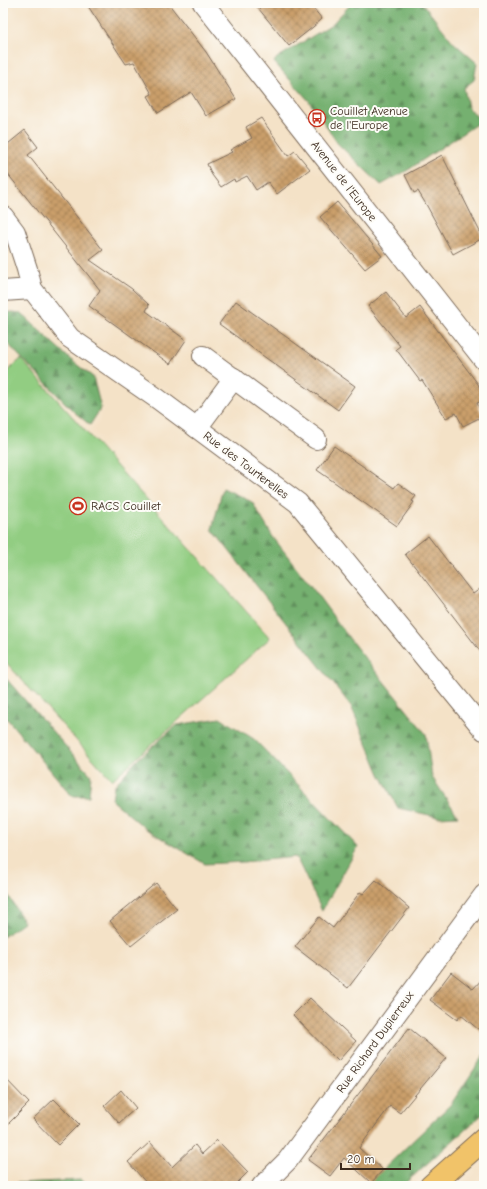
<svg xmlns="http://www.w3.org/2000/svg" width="487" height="1189" viewBox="0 0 487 1189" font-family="'Comic Neue',sans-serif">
	<defs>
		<pattern id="forest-firs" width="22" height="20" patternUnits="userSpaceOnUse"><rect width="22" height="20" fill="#75b070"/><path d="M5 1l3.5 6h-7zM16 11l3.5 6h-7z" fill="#618f5b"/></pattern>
		<pattern id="building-cross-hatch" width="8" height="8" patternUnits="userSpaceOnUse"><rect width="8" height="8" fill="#ca9f6a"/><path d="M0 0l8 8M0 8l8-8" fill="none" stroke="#a58257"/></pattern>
	</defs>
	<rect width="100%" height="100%" fill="#fdfcf7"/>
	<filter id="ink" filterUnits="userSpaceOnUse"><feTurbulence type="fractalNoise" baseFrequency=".025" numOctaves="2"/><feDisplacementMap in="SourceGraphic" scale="8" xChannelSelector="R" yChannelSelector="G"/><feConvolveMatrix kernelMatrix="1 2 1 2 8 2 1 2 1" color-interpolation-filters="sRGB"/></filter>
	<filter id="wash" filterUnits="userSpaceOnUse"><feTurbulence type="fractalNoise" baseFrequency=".012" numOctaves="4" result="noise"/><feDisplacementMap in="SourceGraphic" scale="16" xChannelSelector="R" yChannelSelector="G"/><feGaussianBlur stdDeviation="0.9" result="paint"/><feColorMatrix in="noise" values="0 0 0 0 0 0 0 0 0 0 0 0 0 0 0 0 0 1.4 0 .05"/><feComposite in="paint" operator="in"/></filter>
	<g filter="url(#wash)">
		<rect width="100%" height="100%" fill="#f4e2c7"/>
		<path fill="#92cd82" stroke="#667c50" d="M21 359 270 638 112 780 3 659V375Z"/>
		<g fill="url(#forest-firs)" stroke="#586d47">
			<path d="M352 3H422L453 42 477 63 474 80 464 88 468 107 481 121 408 170 381 185 338 144 309 101 274 62 277 58 332 24Z"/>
			<path d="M13 312 21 313 71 360 93 377 101 408 90 425 73 411 6 342 3 341V313Z"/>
			<path d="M223 488 252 502 273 537 316 593 352 642 426 734 432 777 458 816 438 817 398 808 380 774 351 706 212 529Z"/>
			<path d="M3 675 91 775 89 796H72L3 714Z"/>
			<path d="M220 718 254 739 358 847 322 911 296 857 244 862 205 864 146 829 112 800 114 786 137 760 177 725Z"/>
			<path d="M3 886 24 922 3 937Z"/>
			<path d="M484 1055V1113L402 1186H366L451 1104Z"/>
			<path d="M81 1180 88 1186H11L17 1183Z"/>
		</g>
		<g id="blocks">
			<g fill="url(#building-cross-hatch)">
				<path d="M86 3H168L206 52 236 99 206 116 191 92 158 113 148 96 152 94 134 62 126 64Z"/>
				<path d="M254 3H309L322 19 313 27 289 46Z"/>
				<path d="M261 118 288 156 295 151 310 169 277 194 268 182 256 190 247 176 235 182 234 179 221 187 212 175 207 164 232 152 230 150 252 138 246 127Z"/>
				<path d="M25 130 38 147 28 155 103 250 90 260 132 289 149 305 146 311 186 340 170 364 89 306 100 290 3 168V148Z"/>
				<path d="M442 155 483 238 453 254 427 206 418 191 414 193 405 175Z"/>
				<path d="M337 202 382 256 365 269 320 217Z"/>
				<path d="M386 292 406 318 420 307 478 384 484 397V400L477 403 483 416 463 426 456 413 446 418 422 380 420 381 396 349 400 346 368 306Z"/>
				<path d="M236 301 355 386 338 410 219 324Z"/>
				<path d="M334 446 394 488 398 483 416 496 412 501 414 502 397 526 317 470Z"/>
				<path d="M428 536 473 594 484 586V656L405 554Z"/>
				<path d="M376 880 409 908 348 988 295 947 319 917 333 928 360 892 363 894Z"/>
				<path d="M156 883 177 909 131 946 110 921Z"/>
				<path d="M451 972 473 989 484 977V1034L461 1015 457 1020 430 1000Z"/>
				<path d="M310 998 356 1041 338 1061 293 1015Z"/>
				<path d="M409 1028 446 1058 400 1113 390 1106 359 1148 383 1170 371 1183 344 1158 330 1176 308 1160Z"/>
				<path d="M3 1076 29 1103 3 1129Z"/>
				<path d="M121 1090 136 1108 119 1123 104 1106Z"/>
				<path d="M54 1099 79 1124 58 1145 33 1119Z"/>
				<path d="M217 1140 248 1172 234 1186H149L128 1162 150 1142 172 1167 195 1145 202 1154Z"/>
			</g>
		</g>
	</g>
	<g filter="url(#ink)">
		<use href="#blocks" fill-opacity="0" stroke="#7c6a59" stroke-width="1"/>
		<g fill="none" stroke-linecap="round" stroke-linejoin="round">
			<g stroke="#7c6a59" stroke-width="22">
				<g id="street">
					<path d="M203 3 484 360"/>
					<path d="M3 216 15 232 27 269 32 289 70 338 158 399 298 503 484 730"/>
					<path d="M3 291 32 289"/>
					<path d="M203 356 316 439"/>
					<path d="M197 428 234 378"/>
					<path d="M262 1186 288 1160 484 895"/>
				</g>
			</g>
			<g stroke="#7c6a59" stroke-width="24">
				<path id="highway" d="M431 1186 484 1139"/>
			</g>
			<use href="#street" stroke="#fff" stroke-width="20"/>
			<use href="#highway" stroke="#f1c369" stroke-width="22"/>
		</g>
	</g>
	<defs>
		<g id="bus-ring" transform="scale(0.9)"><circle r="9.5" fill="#fdfcf7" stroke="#c8321e" stroke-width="1.5"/><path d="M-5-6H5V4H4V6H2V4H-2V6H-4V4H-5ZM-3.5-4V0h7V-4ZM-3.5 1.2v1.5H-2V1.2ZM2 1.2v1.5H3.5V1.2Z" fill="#c8321e"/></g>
		<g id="stadium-ring" transform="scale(0.9)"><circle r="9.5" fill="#fdfcf7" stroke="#c8321e" stroke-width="1.5"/><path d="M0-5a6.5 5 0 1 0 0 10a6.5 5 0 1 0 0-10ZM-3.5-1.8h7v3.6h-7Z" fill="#c8321e"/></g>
	</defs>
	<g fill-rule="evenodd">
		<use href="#bus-ring" x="317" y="118"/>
		<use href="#stadium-ring" x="78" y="506"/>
	</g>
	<g text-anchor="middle" stroke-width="4" stroke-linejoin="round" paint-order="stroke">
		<g font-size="12" fill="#3b2a1e" stroke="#fdfcf7" text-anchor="start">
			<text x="330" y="115">Couillet Avenue<tspan x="330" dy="14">de l'Europe</tspan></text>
			<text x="91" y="510">RACS Couillet</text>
		</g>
		<g font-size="12" fill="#3b2a1e" stroke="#fdfcf7">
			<text transform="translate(344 181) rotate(52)" y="4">Avenue de l'Europe</text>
			<text transform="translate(246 465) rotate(37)" y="4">Rue des Tourterelles</text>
			<text transform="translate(375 1042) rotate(-54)" y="4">Rue Richard Dupierreux</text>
		</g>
	</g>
	<rect width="487" height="1189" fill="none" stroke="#fdfcf7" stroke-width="16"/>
	<path d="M341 1163v6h69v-6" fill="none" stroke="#3b2a1e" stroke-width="2"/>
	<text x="347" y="1163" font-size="12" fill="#3b2a1e" stroke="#fdfcf7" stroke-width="3" paint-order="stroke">20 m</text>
</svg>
